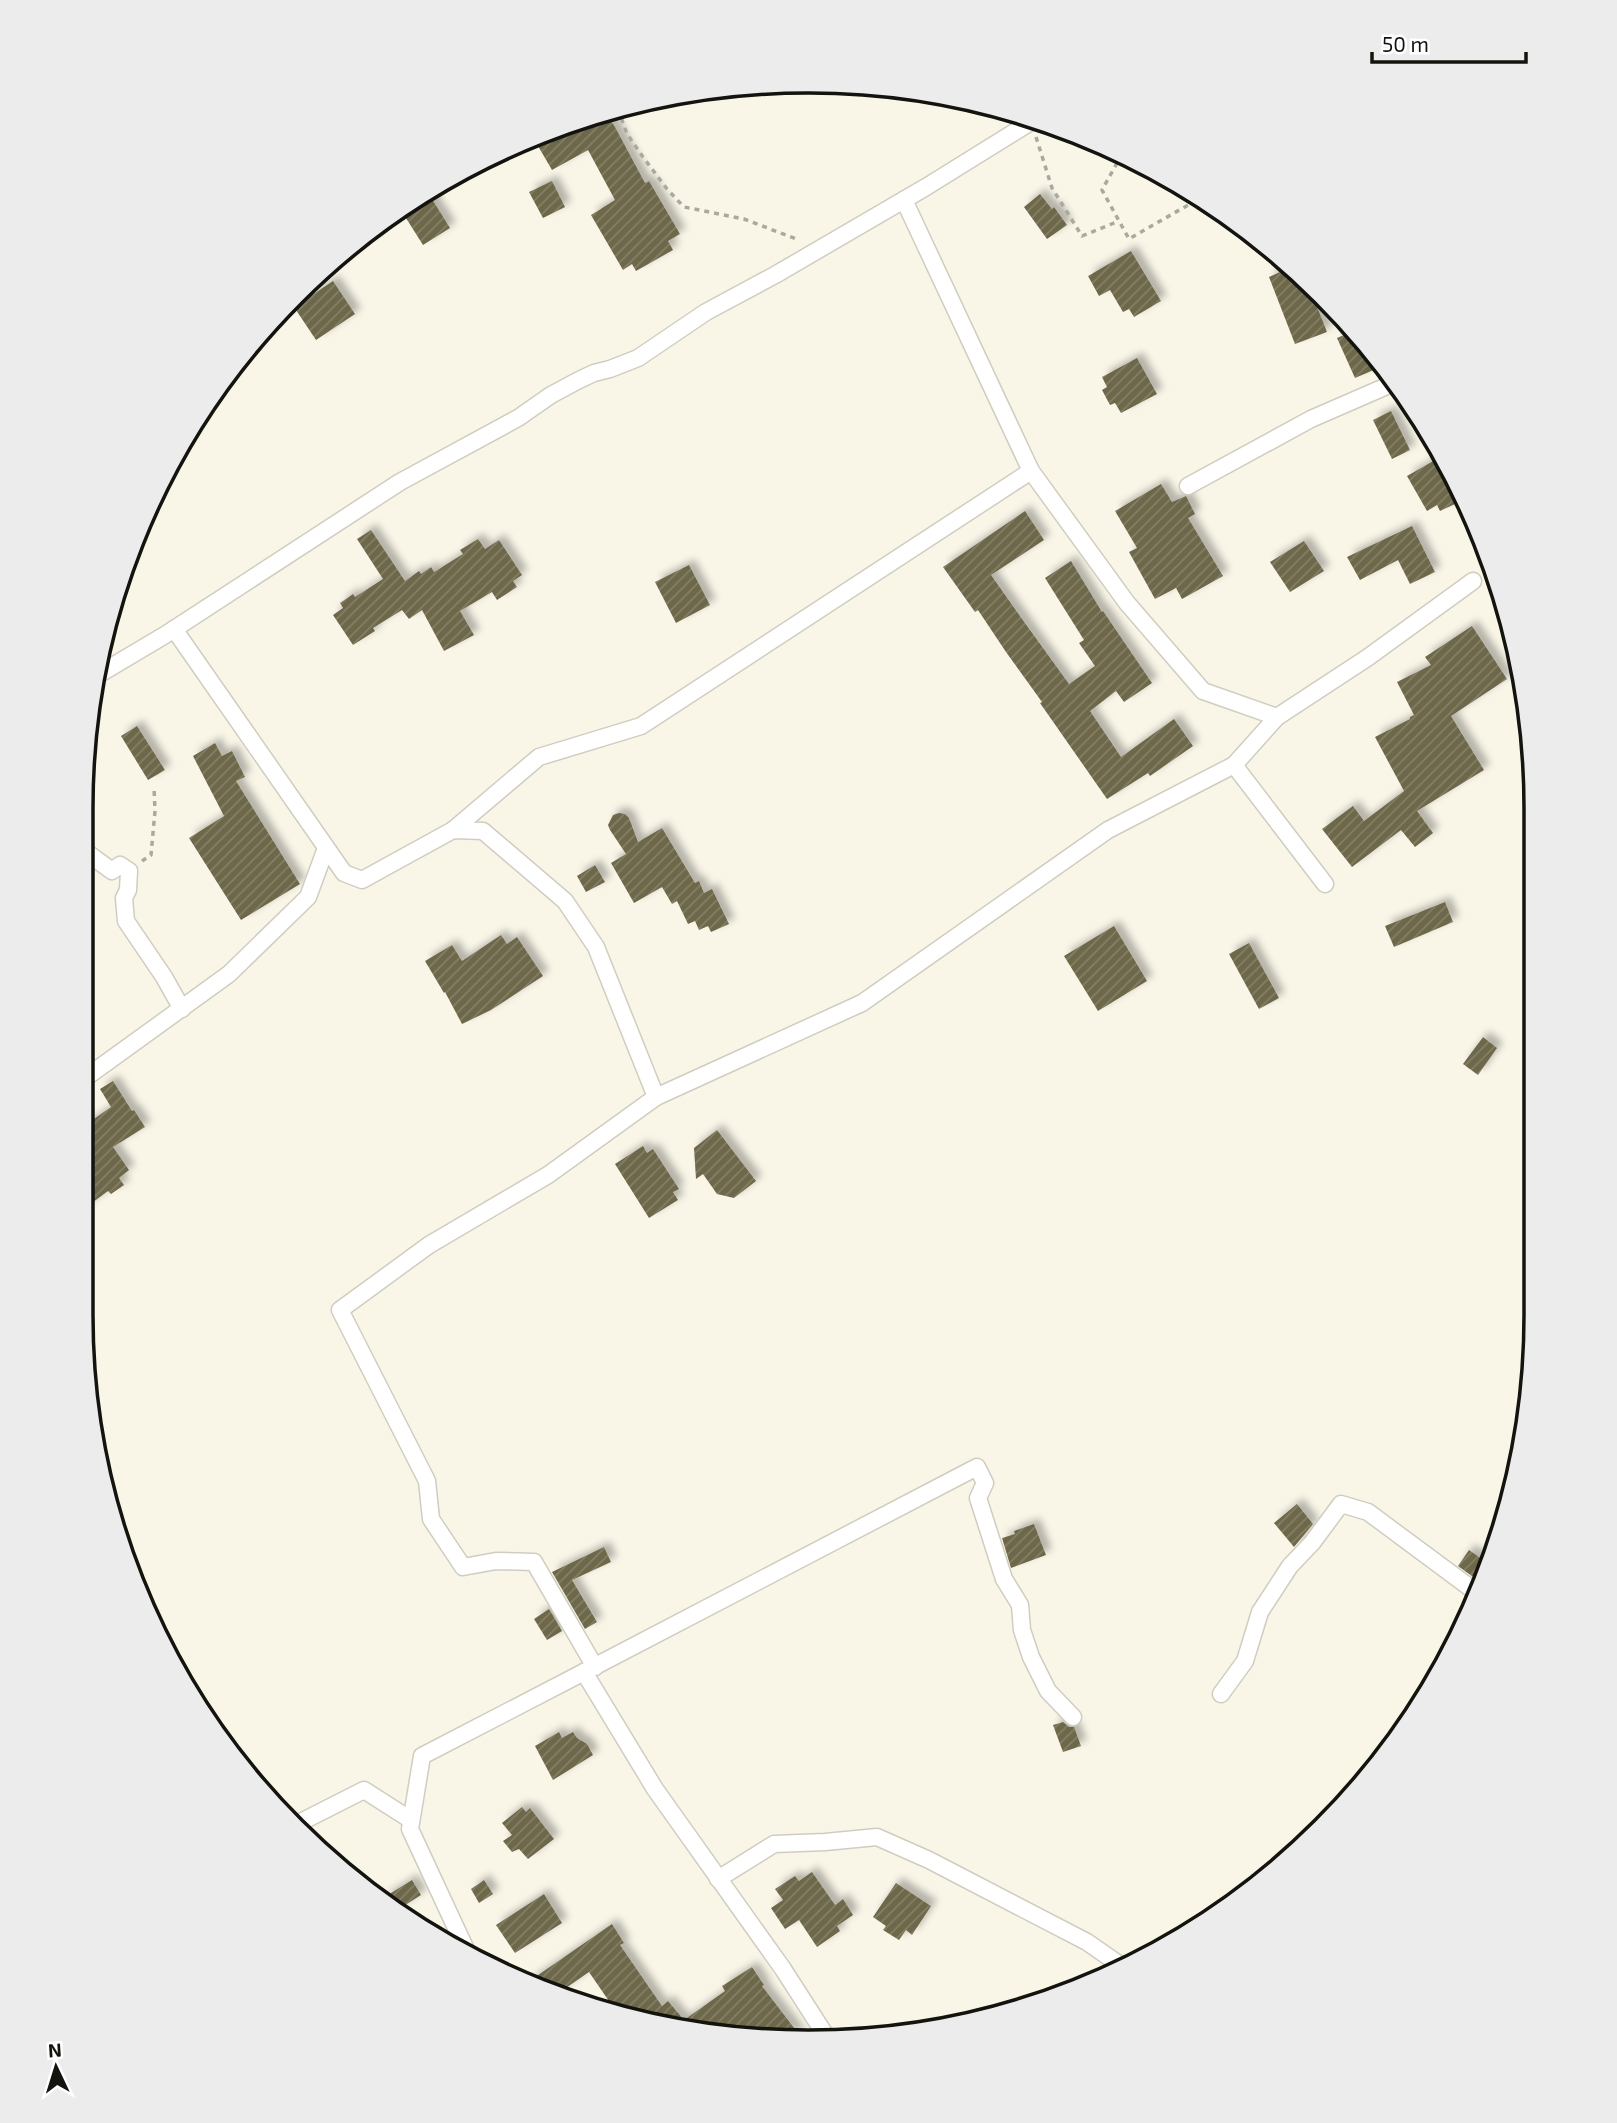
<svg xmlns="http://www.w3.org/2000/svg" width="1617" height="2123" viewBox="0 0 1617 2123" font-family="'Exo 2',sans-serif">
	<defs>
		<pattern id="building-hatch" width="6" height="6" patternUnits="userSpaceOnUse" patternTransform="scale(1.75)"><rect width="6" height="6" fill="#6d6748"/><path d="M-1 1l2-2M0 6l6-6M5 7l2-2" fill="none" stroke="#847f69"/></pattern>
		<filter id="shadow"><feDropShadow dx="6" dy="-6" stdDeviation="3.5" flood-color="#0004"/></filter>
	</defs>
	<rect width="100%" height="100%" fill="#f9f6e8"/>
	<g fill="url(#building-hatch)" filter="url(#shadow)">
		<path d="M606 113 615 127 645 183 649 181 680 234 668 241 673 250 636 271 632 264 623 270 591 215 615 200 588 150 552 170 538 146 585 119Z"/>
		<path d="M552 181 565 207 543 218 529 192Z"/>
		<path d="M427 191 450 228 423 245 399 207Z"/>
		<path d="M1040 194 1052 209 1054 207 1067 225 1047 239 1024 207Z"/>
		<path d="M1131 251 1161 301 1134 317 1129 309 1123 312 1110 290 1099 296 1088 276Z"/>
		<path d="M1291 267 1309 282 1315 293 1312 294 1327 332 1295 344 1269 277Z"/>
		<path d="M333 281 355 314 316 340 294 307Z"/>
		<path d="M1354 331 1383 366 1355 378 1337 338Z"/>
		<path d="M1137 358 1157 394 1121 413 1115 403 1110 405 1102 390 1107 387 1102 377Z"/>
		<path d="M1391 411 1410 450 1392 459 1373 420Z"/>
		<path d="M1442 456 1462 494 1453 498 1455 504 1440 511 1437 505 1427 511 1407 476Z"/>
		<path d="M1161 484 1172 502 1186 496 1195 514 1188 518 1223 576 1182 599 1176 588 1155 599 1129 552 1137 548 1115 511Z"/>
		<path d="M1025 511 1044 540 991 575 1022 619 1069 684 1095 666 1079 643 1084 640 1045 578 1071 561 1102 612 1103 611 1152 683 1124 702 1116 691 1090 711 1121 757 1174 719 1193 746 1150 776 1148 773 1107 799 1040 703 1042 702 1006 652 978 610 975 612 943 567Z"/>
		<path d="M1412 526 1435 572 1410 584 1398 560 1360 580 1347 557Z"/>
		<path d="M371 530 405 581 419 571 421 574 431 567 434 572 463 554 460 550 478 539 485 549 499 540 522 575 513 581 517 587 497 600 492 592 460 611 474 635 444 651 422 610 409 619 402 610 373 628 375 631 353 645 333 615 343 608 340 603 353 594 355 597 383 579 357 539Z"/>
		<path d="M1304 541 1324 571 1290 592 1270 562Z"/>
		<path d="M689 565 710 605 676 623 655 582Z"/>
		<path d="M1472 626 1507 679 1451 716 1484 770 1417 811 1433 833 1415 847 1401 830 1352 867 1322 829 1353 806 1364 821 1404 791 1375 737 1410 719V717L1414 715 1397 682 1431 665 1425 657Z"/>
		<path d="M137 726 165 770 148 780 121 736Z"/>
		<path d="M215 743 222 756 232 751 245 777 236 781 300 884 241 920 189 838 224 816 193 756Z"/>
		<path d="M619 813 625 814 629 818 638 842 662 828 695 883 699 881 704 893 712 889 729 924 711 932 708 926 699 930 695 921 688 924 677 901 672 904 662 887 634 903 611 863 626 854 610 830 608 825 613 815Z"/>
		<path d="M595 865 605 882 586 892 577 876Z"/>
		<path d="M1445 902 1453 922 1394 947 1385 926Z"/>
		<path d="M1114 926 1147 981 1098 1011 1064 956Z"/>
		<path d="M501 935 507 944 517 937 543 976 491 1010 462 1024 445 992 444 993 425 961 452 945 462 961Z"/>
		<path d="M1249 943 1279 998 1259 1009 1229 954Z"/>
		<path d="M1483 1037 1497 1048 1478 1075 1463 1064Z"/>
		<path d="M113 1081 132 1111 134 1110 145 1127 113 1147 129 1170 119 1178 124 1185 111 1194 108 1191 81 1211V1128L111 1107 100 1089Z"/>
		<path d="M717 1130 756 1181 734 1198 717 1194 703 1174 696 1179 694 1148Z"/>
		<path d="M643 1146 647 1153 653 1149 679 1189 673 1192 678 1200 649 1218 615 1164Z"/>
		<path d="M1297 1504 1313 1524 1294 1547 1274 1523Z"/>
		<path d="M1034 1524 1046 1555 1011 1568 1002 1538 1015 1534 1014 1531Z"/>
		<path d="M604 1547 611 1562 572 1580 597 1622 585 1629 552 1572Z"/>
		<path d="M1469 1550 1489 1564 1483 1584 1458 1566Z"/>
		<path d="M549 1609 562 1631 547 1640 534 1619Z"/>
		<path d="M1063 1722 1069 1727H1074L1081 1746 1063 1752 1053 1725Z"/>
		<path d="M559 1732 562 1738 573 1732 577 1738 587 1744 593 1755 553 1780 535 1746Z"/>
		<path d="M522 1807 526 1812 530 1808 554 1839 528 1859 519 1849 512 1852 503 1841 512 1835 502 1823Z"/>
		<path d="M812 1872 835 1905 843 1899 853 1915 837 1926 840 1931 817 1947 799 1920 785 1929 771 1908 783 1900 775 1889 795 1876 799 1881Z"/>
		<path d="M412 1880 421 1895 399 1909 383 1898Z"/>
		<path d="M484 1880 493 1894 479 1903 471 1889Z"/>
		<path d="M896 1883 931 1906 912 1935 906 1930 899 1940 883 1930 886 1926 873 1917Z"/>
		<path d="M544 1894 562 1923 515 1953 496 1925Z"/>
		<path d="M612 1924 624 1943 620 1945 662 2006 668 2001 684 2020 725 1991 722 1986 752 1967 764 1985 762 1986 801 2037 667 2029 613 2010V2007L589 1972 560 1992 528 1982Z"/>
	</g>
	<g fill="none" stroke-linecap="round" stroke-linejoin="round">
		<g stroke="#d0cdc0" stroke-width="19">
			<g id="street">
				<path d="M1031 471 1127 603 1203 691 1277 717 1367 658 1473 581"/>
				<path d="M1188 486 1311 419 1396 382"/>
				<path d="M174 629 344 873 362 880 453 830 483 831 565 901 596 947 656 1097 548 1175 429 1245 340 1310 427 1481 431 1519 463 1567 496 1561 534 1562 595 1667"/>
				<path d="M96 676 165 635 400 482 518 418 551 395 579 380 594 373 610 369 638 358 706 312 775 275 926 187 1034 120"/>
				<path d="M1234 765 1325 884"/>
				<path d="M453 830 539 757 641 726 1031 471 904 200"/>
				<path d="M82 849 112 871 120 865 129 871 128 890 124 898 126 921 164 977 182 1009"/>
				<path d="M81 1081 229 974 308 897 326 848"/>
				<path d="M656 1097 862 1003 1108 830 1234 765 1277 717"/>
				<path d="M1221 1694 1245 1661 1260 1612 1290 1566 1312 1543 1341 1504 1368 1512 1480 1595"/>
				<path d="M293 1826 364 1790 411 1820"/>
				<path d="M718 1879 774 1844 825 1842 877 1837 929 1860 1087 1942 1120 1965"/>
				<path d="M469 1956 410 1829 422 1756 584 1672"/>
				<path d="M828 2039 783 1969 655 1789 584 1672 977 1467 985 1483 978 1498 1004 1579 1020 1605 1022 1630 1031 1657 1048 1691 1073 1717"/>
			</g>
		</g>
		<g stroke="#aba99e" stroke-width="3.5" stroke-dasharray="5 5" stroke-linecap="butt">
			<path d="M618 109 627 134 643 157 667 189 684 207 744 219 799 240"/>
			<path d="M1036 137 1052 188 1082 236 1119 221"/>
			<path d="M1122 154 1102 190 1129 239 1202 197"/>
			<path d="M142 861 151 855 155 811 154 787"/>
		</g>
		<use href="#street" stroke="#fff" stroke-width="16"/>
	</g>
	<path d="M0 0H1617V2123H0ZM808 93H809A715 715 0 0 1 1524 808V1315A715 715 0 0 1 809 2030H808A715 715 0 0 1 93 1315V808A715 715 0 0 1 808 93Z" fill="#ececec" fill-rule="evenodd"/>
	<path fill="none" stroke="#14140f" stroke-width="3.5" d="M808 93H809A715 715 0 0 1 1524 808V1315A715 715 0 0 1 809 2030H808A715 715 0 0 1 93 1315V808A715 715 0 0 1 808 93Z"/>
	<g transform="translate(56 2067) rotate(356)" stroke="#ffffff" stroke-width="5" paint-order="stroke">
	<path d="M0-5L12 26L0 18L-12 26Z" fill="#14140f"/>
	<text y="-10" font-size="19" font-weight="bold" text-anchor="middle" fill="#14140f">N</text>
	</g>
	<path d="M1372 52v10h154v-10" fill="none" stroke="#14140f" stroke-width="3.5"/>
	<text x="1382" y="52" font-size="21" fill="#14140f" stroke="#ffffff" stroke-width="5" paint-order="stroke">50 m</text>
</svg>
